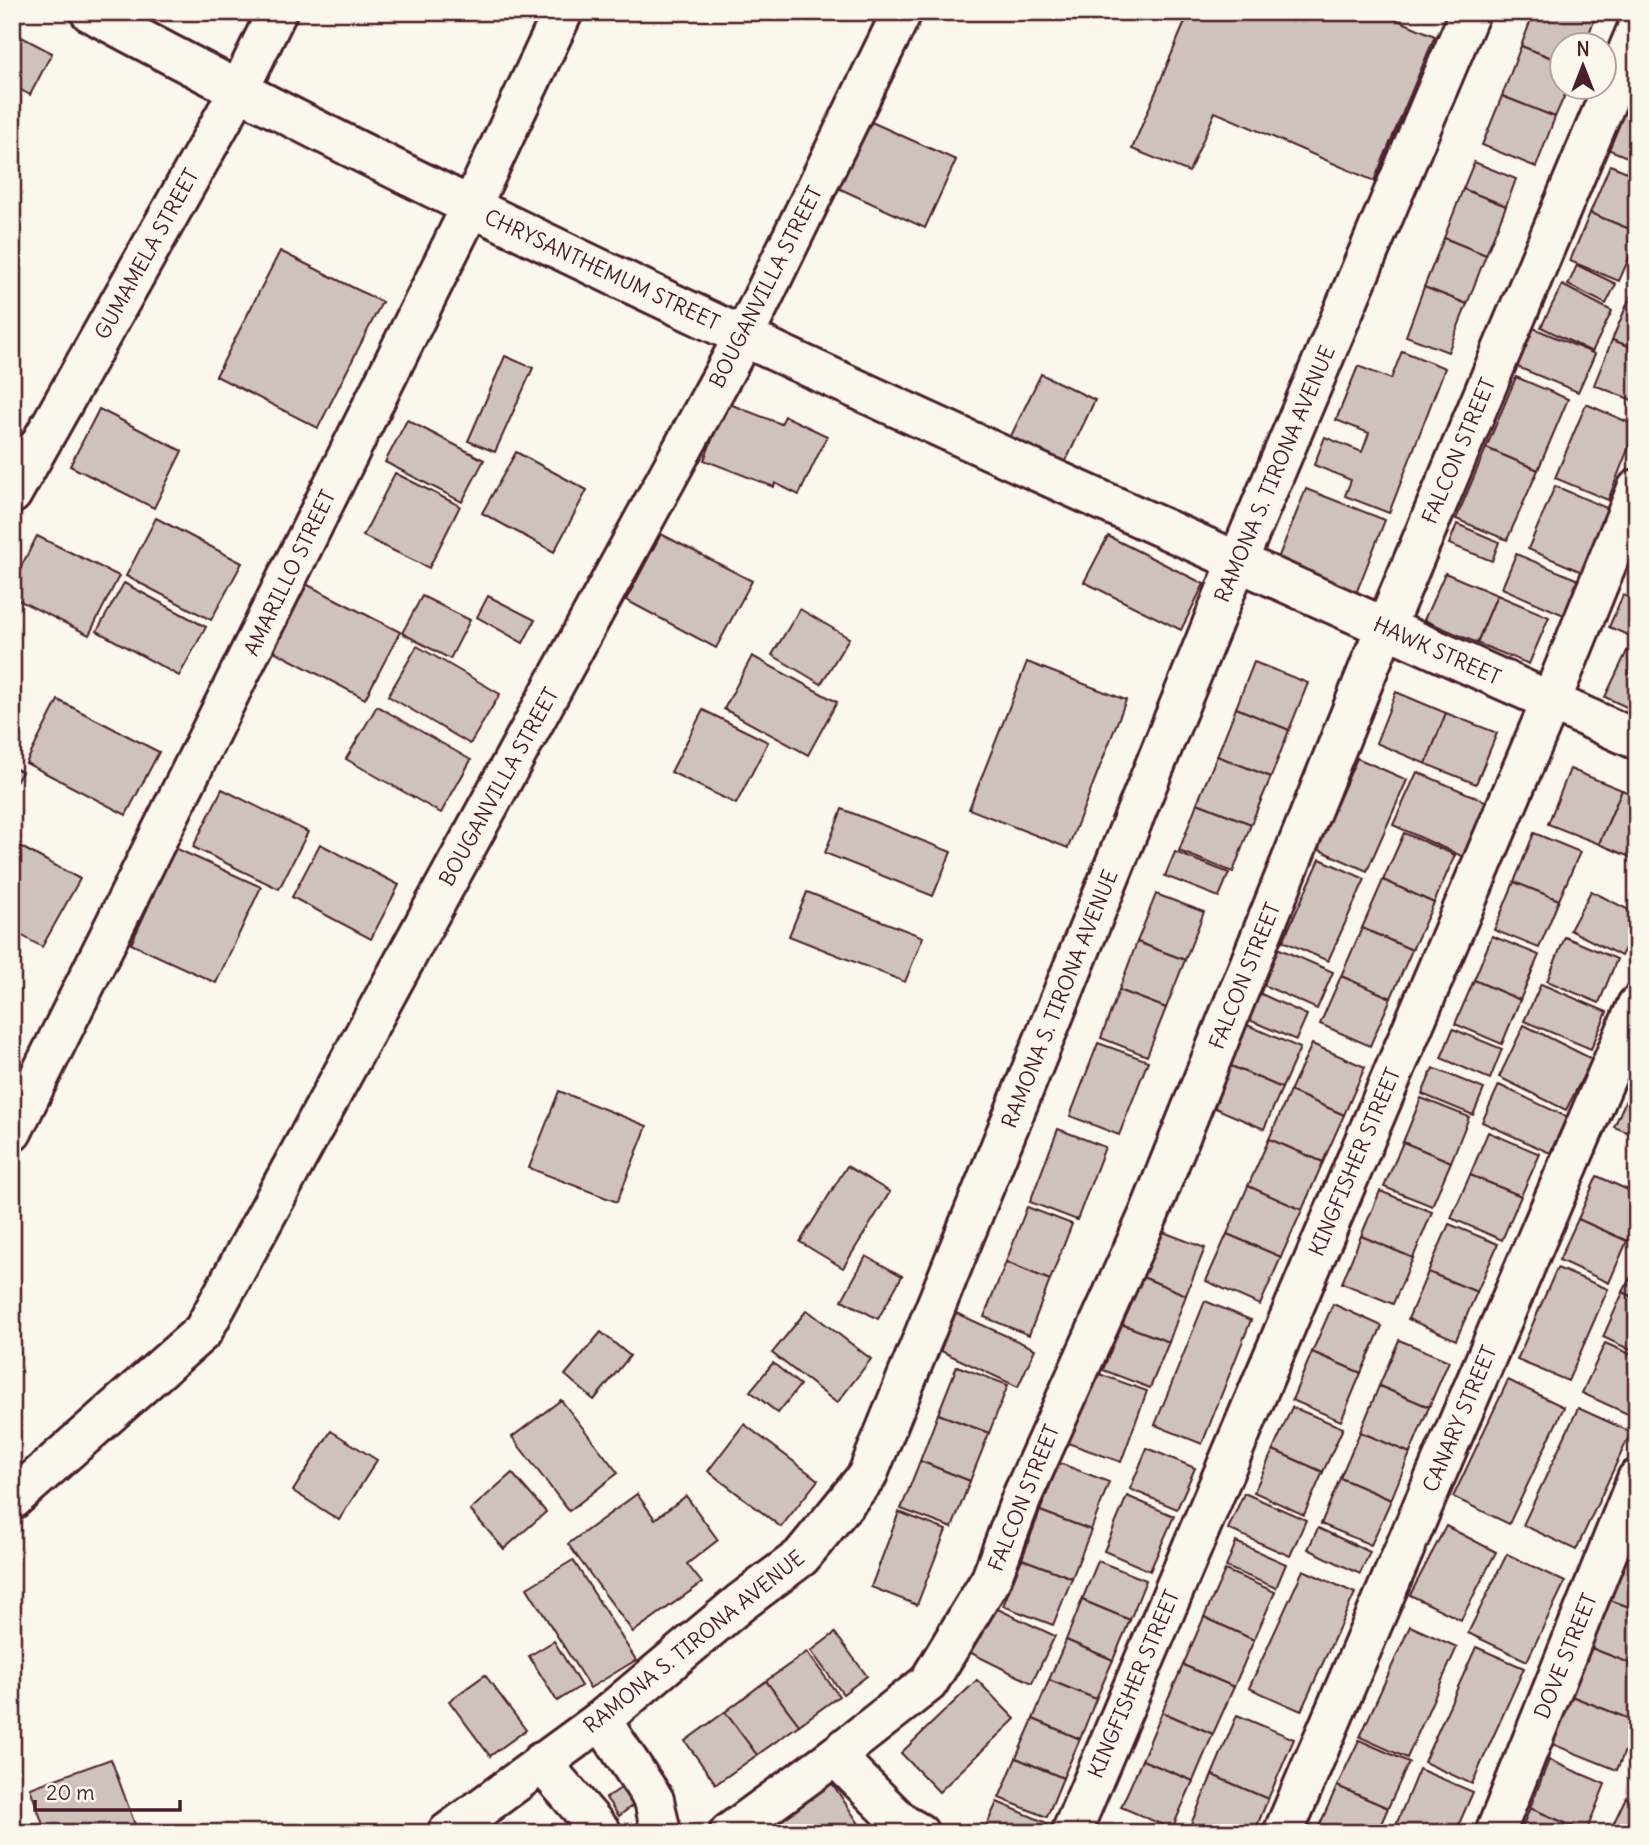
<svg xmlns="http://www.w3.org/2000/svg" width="1649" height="1845" viewBox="0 0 1649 1845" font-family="Delius,sans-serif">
	<rect width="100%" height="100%" fill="#fbf7ec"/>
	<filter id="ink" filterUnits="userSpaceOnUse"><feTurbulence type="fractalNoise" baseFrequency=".0143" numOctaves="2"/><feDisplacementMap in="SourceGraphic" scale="14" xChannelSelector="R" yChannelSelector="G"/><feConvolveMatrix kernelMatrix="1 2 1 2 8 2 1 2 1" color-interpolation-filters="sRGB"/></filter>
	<g filter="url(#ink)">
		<g fill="#cfc2bc" stroke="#4a1f2b" stroke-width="2">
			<path d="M1189 12H1379L1435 36 1374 181 1215 112 1189 172 1132 149Z"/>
			<path d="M1534 12H1581L1595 18 1584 46H1562V62L1521 46Z"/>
			<path d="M1581 12H1598L1595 18Z"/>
			<path d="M12 32 52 53 30 95 12 85Z"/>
			<path d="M1521 46 1562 62V88H1568L1555 117 1502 96Z"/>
			<path d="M1622 93 1637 99V161L1600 146Z"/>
			<path d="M1502 96 1555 117 1536 167 1482 145Z"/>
			<path d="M867 120 956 160 925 228 836 187Z"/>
			<path d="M1474 162 1516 179 1506 206 1463 189Z"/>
			<path d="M1610 165 1637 176V232L1590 213Z"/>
			<path d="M1463 189 1506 206 1486 255 1444 238Z"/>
			<path d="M1590 213 1637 232V240L1619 281 1570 261Z"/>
			<path d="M1444 238 1486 255 1467 304 1424 287Z"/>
			<path d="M280 251 382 302 318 428 216 376Z"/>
			<path d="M1577 265 1616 284 1606 304 1568 285Z"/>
			<path d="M1562 285 1612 311 1592 352 1541 327Z"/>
			<path d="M1424 287 1467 304 1448 352 1406 336Z"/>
			<path d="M1631 295 1637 297V349L1612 340Z"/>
			<path d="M1524 324 1595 354 1578 392 1508 363Z"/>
			<path d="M1612 340 1637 349V402L1594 385Z"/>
			<path d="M1402 351 1445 368 1389 513 1345 496 1351 480 1314 465 1325 437 1362 452 1369 433 1336 420 1358 366 1391 379Z"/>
			<path d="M505 356 533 368 495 452 468 441Z"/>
			<path d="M1041 374 1095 400 1064 465 1009 440Z"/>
			<path d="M1516 377 1568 399 1538 470 1486 448Z"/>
			<path d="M727 403 781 424 785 416 827 436 799 495 775 483 774 487 704 460Z"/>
			<path d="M1586 404 1637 426 1608 500 1555 478Z"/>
			<path d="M99 409 182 451 154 508 70 466Z"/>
			<path d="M407 420 484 460 462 502 385 462Z"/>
			<path d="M1486 448 1538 470 1507 540 1456 519Z"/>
			<path d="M516 452 587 490 554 552 482 513Z"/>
			<path d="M395 473 460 506 429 568 363 536Z"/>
			<path d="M1555 486 1609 509 1582 572 1528 549Z"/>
			<path d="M1306 489 1385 520 1355 596 1275 566Z"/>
			<path d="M156 518 242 563 211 620 126 576Z"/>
			<path d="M1457 524 1499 542 1492 561 1449 544Z"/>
			<path d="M661 534 752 581 716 648 626 600Z"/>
			<path d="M37 536 119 576 89 635 12 597V584Z"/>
			<path d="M1108 536 1204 584 1181 630 1084 582Z"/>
			<path d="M1516 554 1581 581 1566 616 1502 588Z"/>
			<path d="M1445 573 1497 595 1477 643 1424 620Z"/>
			<path d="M124 583 206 627 179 676 97 631Z"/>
			<path d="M304 583 400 632 365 699 270 649Z"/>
			<path d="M1497 595 1549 617 1529 664 1477 643Z"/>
			<path d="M1623 595 1637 601V639L1609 627Z"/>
			<path d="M422 596 470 620 450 659 402 633Z"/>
			<path d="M488 596 535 620 523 643 477 617Z"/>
			<path d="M800 609 849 638 821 684 772 655Z"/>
			<path d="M417 646 500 694 470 744 388 696Z"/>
			<path d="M1627 651 1637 655V712L1605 697Z"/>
			<path d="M752 656 837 702 808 755 724 709Z"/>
			<path d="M1027 662 1126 700 1068 848 969 809Z"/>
			<path d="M1254 662 1308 683 1289 730 1236 708Z"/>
			<path d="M1396 692 1446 713 1426 764 1376 743Z"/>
			<path d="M58 700 159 752 126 815 26 763Z"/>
			<path d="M377 706 471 760 441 813 346 759Z"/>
			<path d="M1236 708 1289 730 1271 777 1217 756Z"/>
			<path d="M703 710 768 742 736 804 671 772Z"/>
			<path d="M1446 713 1497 733 1476 784 1426 764Z"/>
			<path d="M1217 756 1271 777 1251 824 1197 803Z"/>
			<path d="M1357 758 1407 780 1367 871 1317 849Z"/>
			<path d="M12 766 22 772 12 788Z"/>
			<path d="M1570 769 1622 790 1599 844 1548 824Z"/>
			<path d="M1417 772 1492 804 1468 859 1393 825Z"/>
			<path d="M222 789 308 832 279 889 193 847Z"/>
			<path d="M1622 790 1637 796V860L1599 844Z"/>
			<path d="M1197 803 1251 824 1233 872 1179 851Z"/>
			<path d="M842 809 951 852 933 896 825 853Z"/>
			<path d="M1404 833 1455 855 1434 903 1383 880Z"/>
			<path d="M1534 833 1580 852 1559 900 1514 882Z"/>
			<path d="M12 842 80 879 42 947 12 930Z"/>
			<path d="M320 844 399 885 371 939 292 897Z"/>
			<path d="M175 848 261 887 216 983 131 944Z"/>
			<path d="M1175 852 1229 873 1219 897 1165 876Z"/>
			<path d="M1320 859 1365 879 1328 961 1283 941Z"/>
			<path d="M1383 880 1434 903 1412 950 1362 928Z"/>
			<path d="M1514 882 1559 900 1539 948 1494 930Z"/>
			<path d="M1591 891 1637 914V925L1621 956 1570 930Z"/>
			<path d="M807 892 923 937 905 982 789 936Z"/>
			<path d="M1156 894 1204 912 1185 960 1137 942Z"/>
			<path d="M1362 928 1412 950 1391 998 1341 976Z"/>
			<path d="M1492 936 1539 955 1520 1000 1474 980Z"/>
			<path d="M1565 937 1617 959 1599 1003 1547 981Z"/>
			<path d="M1137 942 1185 960 1166 1008 1119 990Z"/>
			<path d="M1268 944 1333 972 1317 1009 1252 980Z"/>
			<path d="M1341 976 1391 998 1370 1046 1320 1024Z"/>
			<path d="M1474 980 1520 1000 1502 1044 1455 1024Z"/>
			<path d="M1541 984 1607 1012 1591 1049 1524 1021Z"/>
			<path d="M1119 990 1166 1008 1147 1056 1101 1038Z"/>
			<path d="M1259 993 1307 1015 1296 1040 1247 1019Z"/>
			<path d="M1245 1024 1300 1048 1282 1088 1226 1064Z"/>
			<path d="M1524 1025 1592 1059 1566 1110 1499 1077Z"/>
			<path d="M1453 1029 1502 1049 1490 1079 1441 1058Z"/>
			<path d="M1098 1043 1148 1061 1119 1135 1070 1116Z"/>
			<path d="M1312 1044 1365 1067 1344 1115 1290 1091Z"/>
			<path d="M1637 1044V1072L1626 1068Z"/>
			<path d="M1226 1064 1282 1088 1264 1129 1208 1105Z"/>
			<path d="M1433 1068 1484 1089 1473 1115 1422 1094Z"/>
			<path d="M1635 1080H1637V1136L1614 1127Z"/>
			<path d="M1499 1085 1567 1117 1550 1153 1482 1122Z"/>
			<path d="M559 1091 647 1126 617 1202 529 1168Z"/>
			<path d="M1290 1091 1344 1115 1323 1162 1269 1139Z"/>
			<path d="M1421 1098 1469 1117 1451 1162 1403 1142Z"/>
			<path d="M1058 1129 1105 1147 1077 1220 1030 1202Z"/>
			<path d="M1488 1132 1540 1154 1521 1196 1470 1175Z"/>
			<path d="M1269 1139 1323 1162 1302 1210 1248 1186Z"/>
			<path d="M1403 1142 1451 1162 1432 1206 1384 1187Z"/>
			<path d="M847 1166 890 1192 843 1268 800 1242Z"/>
			<path d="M1470 1175 1521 1196 1502 1240 1451 1218Z"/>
			<path d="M1597 1176 1637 1194V1221L1627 1241 1578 1219Z"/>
			<path d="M1248 1186 1302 1210 1281 1257 1227 1234Z"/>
			<path d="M1380 1191 1432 1212 1413 1258 1361 1236Z"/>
			<path d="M1027 1207 1072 1224 1050 1280 1006 1262Z"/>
			<path d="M1578 1219 1627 1241 1609 1283 1559 1260Z"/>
			<path d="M1449 1224 1498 1244 1477 1292 1428 1272Z"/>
			<path d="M1158 1230 1205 1248 1186 1295 1140 1276Z"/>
			<path d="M1227 1234 1281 1257 1260 1305 1206 1281Z"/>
			<path d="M1361 1236 1413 1258 1393 1304 1342 1283Z"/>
			<path d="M866 1256 902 1276 878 1319 842 1300Z"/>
			<path d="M1006 1262 1050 1280 1029 1335 984 1317Z"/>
			<path d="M1637 1264V1299L1623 1292Z"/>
			<path d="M1557 1268 1608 1289 1568 1381 1517 1360Z"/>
			<path d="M1428 1272 1477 1292 1456 1340 1408 1319Z"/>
			<path d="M1140 1276 1186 1295 1169 1342 1121 1324Z"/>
			<path d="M1623 1292 1637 1299V1353L1603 1337Z"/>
			<path d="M1205 1301 1251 1320 1202 1444 1155 1425Z"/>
			<path d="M1333 1304 1382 1326 1361 1373 1312 1352Z"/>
			<path d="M807 1310 871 1359 837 1403 772 1353Z"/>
			<path d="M956 1313 1035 1349 1018 1387 939 1350Z"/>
			<path d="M1121 1324 1169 1342 1150 1388 1103 1370Z"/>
			<path d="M601 1332 630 1356 594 1400 565 1375Z"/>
			<path d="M1399 1340 1449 1361 1429 1407 1379 1386Z"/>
			<path d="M1605 1343 1637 1357V1405L1632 1416 1582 1393Z"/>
			<path d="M1312 1352 1361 1373 1341 1421 1292 1400Z"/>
			<path d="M773 1363 800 1385 778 1413 750 1391Z"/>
			<path d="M957 1366 1008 1385 989 1433 938 1414Z"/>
			<path d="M1085 1369 1147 1391 1121 1462 1059 1440Z"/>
			<path d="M1508 1380 1564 1407 1509 1524 1453 1497Z"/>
			<path d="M1379 1386 1429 1407 1410 1453 1360 1432Z"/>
			<path d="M561 1400 618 1473 569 1511 512 1437Z"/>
			<path d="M1292 1407 1343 1428 1323 1472 1273 1450Z"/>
			<path d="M1578 1408 1631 1432 1576 1550 1523 1525Z"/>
			<path d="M938 1414 989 1433 970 1481 920 1461Z"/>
			<path d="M744 1424 818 1480 781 1527 708 1471Z"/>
			<path d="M331 1431 377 1460 339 1520 293 1491Z"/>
			<path d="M1360 1432 1410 1453 1391 1500 1340 1478Z"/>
			<path d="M1147 1448 1195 1468 1177 1509 1130 1489Z"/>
			<path d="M1273 1450 1323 1472 1304 1515 1254 1492Z"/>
			<path d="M920 1461 970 1481 952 1528 901 1509Z"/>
			<path d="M1059 1463 1109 1482 1091 1530 1040 1511Z"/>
			<path d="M512 1473 546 1512 504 1549 470 1510Z"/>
			<path d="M1340 1478 1391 1500 1371 1545 1321 1524Z"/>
			<path d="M1244 1493 1306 1520 1290 1556 1228 1529Z"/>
			<path d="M637 1494 655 1519 686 1496 718 1540 687 1564 702 1583 633 1632 568 1544Z"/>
			<path d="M1127 1496 1174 1516 1150 1571 1104 1551Z"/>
			<path d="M1040 1511 1091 1530 1072 1578 1022 1559Z"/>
			<path d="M899 1512 946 1530 917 1605 871 1587Z"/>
			<path d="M1446 1526 1496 1552 1461 1620 1410 1595Z"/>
			<path d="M1318 1528 1370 1552 1360 1574 1308 1549Z"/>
			<path d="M1236 1542 1286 1564 1276 1588 1226 1567Z"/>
			<path d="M1630 1552 1637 1554V1610L1610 1600Z"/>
			<path d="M1507 1554 1565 1582 1527 1661 1468 1633Z"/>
			<path d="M1022 1559 1072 1578 1053 1625 1003 1606Z"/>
			<path d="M573 1560 636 1660 590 1688 527 1588Z"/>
			<path d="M1098 1561 1146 1580 1130 1620 1082 1600Z"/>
			<path d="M1225 1570 1275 1592 1254 1640 1204 1617Z"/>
			<path d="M1303 1570 1355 1593 1301 1711 1249 1688Z"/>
			<path d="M1082 1600 1130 1620 1113 1660 1066 1640Z"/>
			<path d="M1610 1600 1637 1610V1666L1591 1648Z"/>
			<path d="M985 1603 1055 1636 1032 1683 963 1649Z"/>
			<path d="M1204 1617 1254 1640 1234 1687 1183 1665Z"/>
			<path d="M1410 1626 1457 1647 1407 1758 1360 1737Z"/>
			<path d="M835 1633 867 1676 843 1694 811 1651Z"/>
			<path d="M1066 1640 1113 1660 1096 1699 1049 1680Z"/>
			<path d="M554 1641 581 1686 557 1701 529 1656Z"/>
			<path d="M1476 1647 1524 1668 1472 1784 1424 1762Z"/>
			<path d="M1591 1648 1637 1666V1722L1571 1696Z"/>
			<path d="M807 1652 839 1696 799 1725 766 1681Z"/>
			<path d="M1183 1665 1234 1687 1213 1734 1162 1712Z"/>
			<path d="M485 1675 526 1730 490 1756 449 1701Z"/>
			<path d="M977 1680 1015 1719 939 1792 901 1753Z"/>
			<path d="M1049 1680 1096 1699 1080 1739 1033 1719Z"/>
			<path d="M766 1681 799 1725 757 1755 725 1712Z"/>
			<path d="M1571 1696 1637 1722 1617 1770 1552 1744Z"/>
			<path d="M725 1712 757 1755 716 1784 685 1741Z"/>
			<path d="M1162 1712 1213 1734 1193 1781 1142 1760Z"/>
			<path d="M1237 1715 1294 1739 1268 1799 1212 1775Z"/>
			<path d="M1033 1719 1080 1739 1063 1778 1016 1758Z"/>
			<path d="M1359 1740 1409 1762 1388 1808 1337 1786Z"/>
			<path d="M1637 1746V1767L1629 1764Z"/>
			<path d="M1016 1758 1063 1778 1047 1817 999 1798Z"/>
			<path d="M111 1759 138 1833H46L30 1788Z"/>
			<path d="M1142 1760 1193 1781 1172 1829 1121 1807Z"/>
			<path d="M1549 1760 1605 1784 1586 1832 1530 1808Z"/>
			<path d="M1419 1769 1473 1792 1455 1833H1413L1396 1825Z"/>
			<path d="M1212 1775 1268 1799 1254 1833H1187Z"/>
			<path d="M830 1780 865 1833H774L766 1821Z"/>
			<path d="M1337 1786 1388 1808 1377 1833H1316Z"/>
			<path d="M621 1788 633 1805 619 1816 606 1798Z"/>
			<path d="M1626 1797 1637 1802V1833H1609Z"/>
			<path d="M997 1802 1047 1823 1043 1833 984 1831Z"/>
			<path d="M1530 1808 1586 1832 1585 1833H1520Z"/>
		</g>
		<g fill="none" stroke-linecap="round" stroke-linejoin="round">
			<g stroke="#4a1f2b" stroke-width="44">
				<g id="minor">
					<path d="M90 12C592 281 1117 506 1637 740"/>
					<path d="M12 494 238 92 277 12"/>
					<path d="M12 1132 470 209 563 12"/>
					<path d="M12 1500 203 1331 744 336 902 12"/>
					<path d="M601 1720 654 1800 661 1833"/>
					<path d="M835 1756 903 1824 919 1833"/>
					<path d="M541 1762 602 1833"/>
					<path d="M447 1833 601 1720 740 1603 801 1557 867 1476 1237 563 1470 12"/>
					<path d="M729 1833 835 1756 928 1683 991 1579 1023 1494 1149 1214 1385 628 1637 29"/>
					<path d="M1071 1833 1551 701 1637 489"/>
					<path d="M1283 1833 1637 1005"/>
					<path d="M1495 1833 1637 1479"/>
				</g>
			</g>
			<use href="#minor" stroke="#fbf7ec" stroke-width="38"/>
		</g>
	</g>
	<g text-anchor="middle" stroke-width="5" stroke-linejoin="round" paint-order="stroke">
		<g font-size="21" fill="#4a1f2b" stroke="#fbf7ec">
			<text transform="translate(147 254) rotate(-61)" y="7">GUMAMELA STREET</text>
			<text transform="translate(602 270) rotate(25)" y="7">CHRYSANTHEMUM STREET</text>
			<text transform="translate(766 287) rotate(-63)" y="7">BOUGANVILLA STREET</text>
			<text transform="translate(1459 451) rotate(-67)" y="7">FALCON STREET</text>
			<text transform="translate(1275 474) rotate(-67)" y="7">RAMONA S. TIRONA AVENUE</text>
			<text transform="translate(290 573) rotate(-64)" y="7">AMARILLO STREET</text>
			<text transform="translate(1437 651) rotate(24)" y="7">HAWK STREET</text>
			<text transform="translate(499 787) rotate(-61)" y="7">BOUGANVILLA STREET</text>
			<text transform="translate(1245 976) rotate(-68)" y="7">FALCON STREET</text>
			<text transform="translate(1060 999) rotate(-68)" y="7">RAMONA S. TIRONA AVENUE</text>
			<text transform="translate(1355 1162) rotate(-67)" y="7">KINGFISHER STREET</text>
			<text transform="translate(1460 1419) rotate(-67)" y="7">CANARY STREET</text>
			<text transform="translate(1024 1498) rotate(-68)" y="7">FALCON STREET</text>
			<text transform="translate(694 1642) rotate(-39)" y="7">RAMONA S. TIRONA AVENUE</text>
			<text transform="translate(1566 1656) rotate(-68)" y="7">DOVE STREET</text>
			<text transform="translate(1134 1684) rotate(-67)" y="7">KINGFISHER STREET</text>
		</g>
	</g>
	<rect width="1649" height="1845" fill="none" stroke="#fbf7ec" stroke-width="42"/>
	<rect x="21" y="21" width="1607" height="1803" fill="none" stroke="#4a1f2b" stroke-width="2.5" filter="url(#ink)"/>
	<g transform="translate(1583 66)"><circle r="33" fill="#fbf7ec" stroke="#b4a19f" stroke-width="2"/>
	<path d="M0-5L12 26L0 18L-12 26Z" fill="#4a1f2b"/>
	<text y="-10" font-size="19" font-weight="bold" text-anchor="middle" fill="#4a1f2b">N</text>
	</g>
	<path d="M35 1800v10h145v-10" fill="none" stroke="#4a1f2b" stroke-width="3.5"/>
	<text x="46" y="1800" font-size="21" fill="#4a1f2b" stroke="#fbf7ec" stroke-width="5" paint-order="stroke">20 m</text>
</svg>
